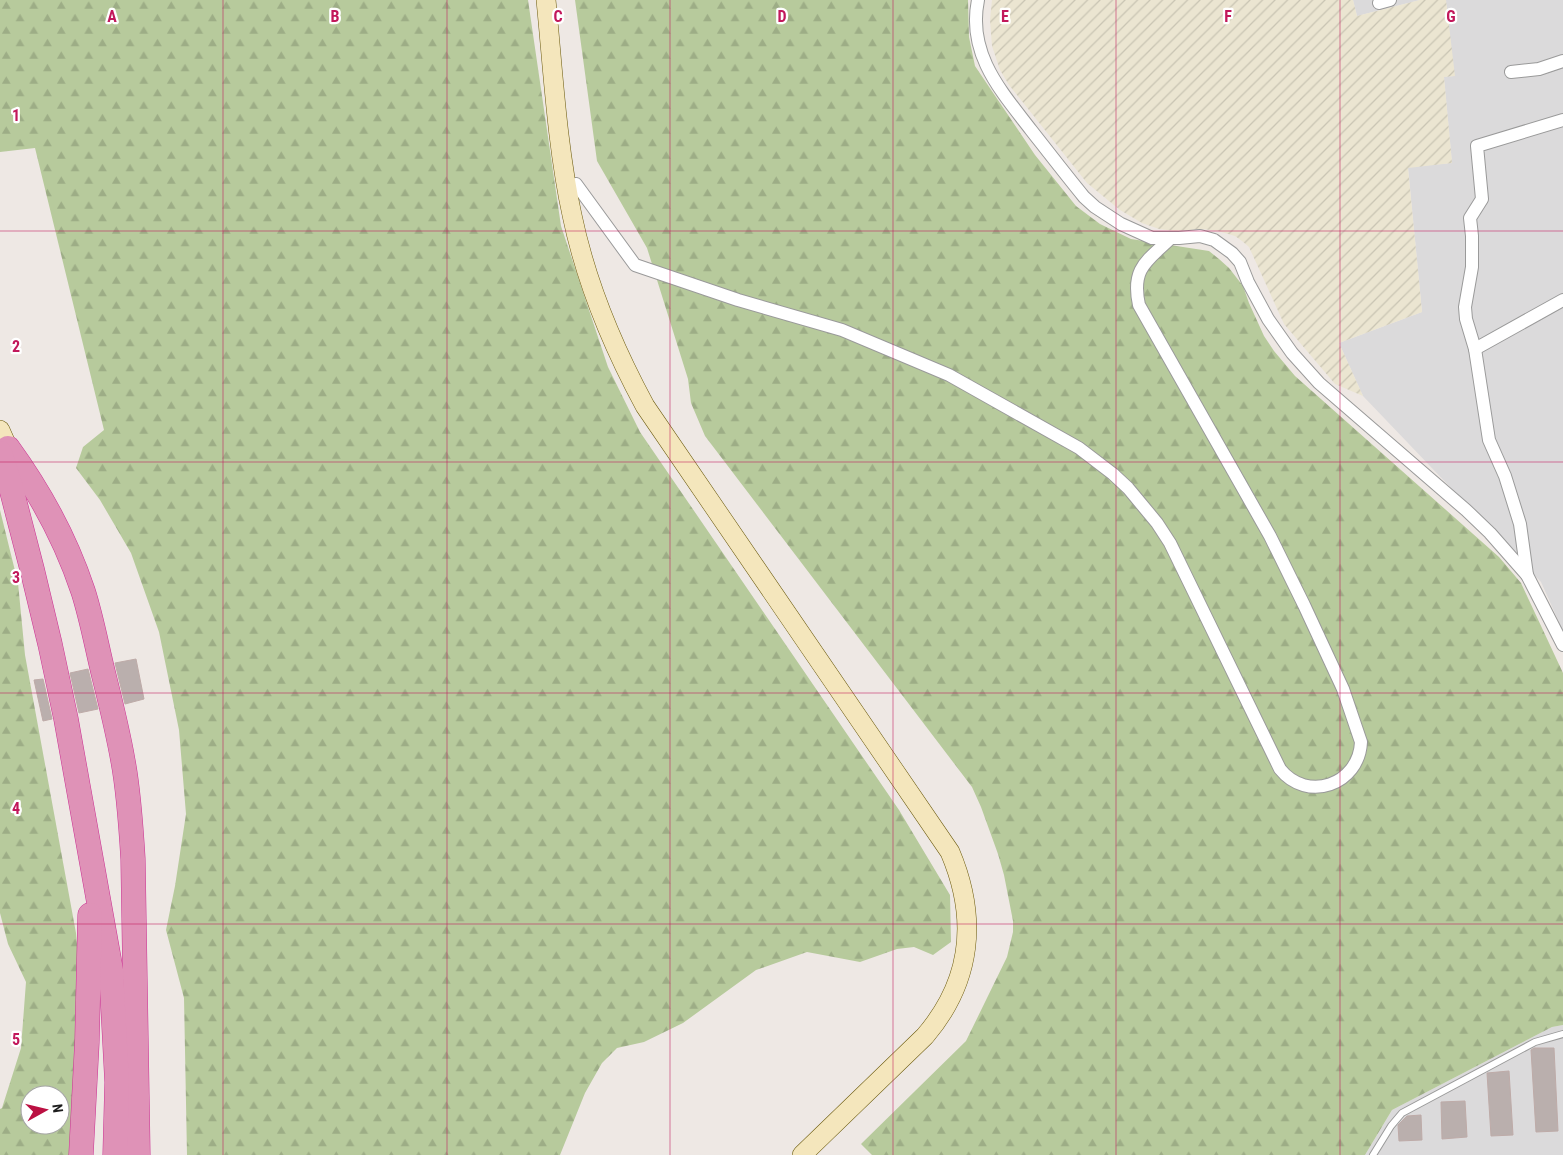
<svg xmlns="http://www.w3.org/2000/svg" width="1563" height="1155" viewBox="0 0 1563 1155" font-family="'Roboto Condensed',sans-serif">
	<defs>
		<pattern id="farmland-furrows" width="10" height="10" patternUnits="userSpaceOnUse" patternTransform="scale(1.25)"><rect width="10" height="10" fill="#ebe5d1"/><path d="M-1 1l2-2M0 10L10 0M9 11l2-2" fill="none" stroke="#c9c4b3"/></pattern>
		<pattern id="forest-firs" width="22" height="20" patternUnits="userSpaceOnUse" patternTransform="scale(1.25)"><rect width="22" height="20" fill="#b7ca9c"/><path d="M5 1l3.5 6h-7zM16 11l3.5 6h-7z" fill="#9dad86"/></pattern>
	</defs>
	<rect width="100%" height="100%" fill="#eee8e4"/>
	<g fill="#dbdadb">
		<path d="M1353 0H1420L1357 16Z"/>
		<path d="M1446 0H1563V631L1541 582 1363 396 1339 343 1422 312 1408 167 1452 163 1444 77 1454 76Z"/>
		<path d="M1563 1025V1155H1365L1392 1110 1552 1027Z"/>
	</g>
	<path fill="url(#farmland-furrows)" d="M992 0H1353L1357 16 1420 0H1446L1455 76 1444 77 1452 163 1408 168 1422 312 1339 343 1363 396 1335 384 1284 324 1249 247 1242 241 1235 236 1218 231 1202 229 1175 231 1159 229 1142 223 1120 210 1087 183 1009 85 1000 70 992 46 990 20Z"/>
	<g fill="url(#forest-firs)" fill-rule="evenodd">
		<path d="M0 0H528L561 226 608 367 640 432 899 810 950 895 951 942 933 955 914 947 897 949 860 962 807 952 756 970 683 1023 644 1042 617 1048 602 1063 585 1093 560 1155H187L184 998 166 930 175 886 186 814 179 730 159 632 131 553 100 500 76 468 83 447 104 430 35 148 0 152Z"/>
		<path d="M575 0H968L969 37 975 66 1035 155 1076 206 1100 224 1131 239 1209 251 1219 259 1229 268 1243 286 1249 303 1264 336 1274 351 1295 376 1499 557 1521 583 1563 673V1025L1552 1027 1392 1110 1365 1155H872L861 1144 966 1041 1007 957 1013 932V921L1004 875 998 854 981 807 972 787 705 436 691 403 688 379 647 248 597 161Z"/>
		<path d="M0 510 18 583 25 655 76 933 81 989 69 1155H0V1109L2 1108 21 1048 26 982 8 944 0 913ZM30 1095H60V1125H30Z"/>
	</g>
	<g fill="#baafad" stroke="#beaba8">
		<path d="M136 659 144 699 125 704 115 663Z"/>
		<path d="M88 669 98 709 79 713 70 673Z"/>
		<path d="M43 679 52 719 43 721 34 680Z"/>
		<path d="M1534 1048H1554L1558 1131 1536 1132 1531 1050Z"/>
		<path d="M1509 1071 1513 1135 1491 1136 1487 1073Z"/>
		<path d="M1465 1101 1467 1137 1442 1139 1441 1102Z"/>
		<path d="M1421 1115 1422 1140 1399 1141 1398 1125 1407 1116Z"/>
	</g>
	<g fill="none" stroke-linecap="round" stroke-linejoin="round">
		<g stroke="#9a9a9a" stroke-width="8">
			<path id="lane" d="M1373 1155 1391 1126 1402 1113 1535 1042 1563 1034"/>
		</g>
		<g stroke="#9a9a9a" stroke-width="14">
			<g id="street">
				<path d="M978 0C967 54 1001 91 1031 130 1049 153 1066 175 1084 197L1095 207 1121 224 1152 238H1179L1200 236 1214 240 1232 253 1240 262 1248 282 1268 319 1292 353 1319 383 1466 510 1490 533 1527 575 1563 645"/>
				<path d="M1379 3 1390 0"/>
				<path d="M1511 72 1539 69 1563 61"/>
				<path d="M576 184 635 265 738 300 842 330 949 375 1079 448 1113 474 1128 488 1157 523 1170 543 1280 769C1307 803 1359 785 1361 742L1343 689 1304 605 1270 536 1139 305C1131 268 1147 261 1171 238"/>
				<path d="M1475 349 1563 300"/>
				<path d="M1527 575 1520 524 1505 476 1489 440 1475 349 1466 319 1465 307 1472 267V236L1470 218 1482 199 1477 146 1563 120"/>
			</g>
		</g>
		<g stroke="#6b5a0d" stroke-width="20">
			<g id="secondary">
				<path d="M546 0C553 70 557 146 572 215 586 283 612 345 645 406L950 852C978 918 972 981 925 1036L802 1155"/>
				<path d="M0 430 8 448"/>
			</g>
		</g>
		<g stroke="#cb3293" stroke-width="25">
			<g id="highway">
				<path d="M8 448C40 492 66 540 83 591 92 619 97 648 104 676 111 704 118 732 123 761 129 793 131 826 133 859L138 1155"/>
				<path d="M0 453 10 484 32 569 50 644 66 719 111 970 117 1082 115 1155"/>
				<path d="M81 1155 87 1042 90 915"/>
			</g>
		</g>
		<use href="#lane" stroke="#fff" stroke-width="6"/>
		<use href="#street" stroke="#fff" stroke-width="12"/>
		<use href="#secondary" stroke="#f4e6bc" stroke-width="19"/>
		<use href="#highway" stroke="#df92b7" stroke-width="24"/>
	</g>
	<path fill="none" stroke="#c2185b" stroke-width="1" stroke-opacity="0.55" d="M223 0V1155M447 0V1155M670 0V1155M893 0V1155M1116 0V1155M1340 0V1155M0 231H1563M0 462H1563M0 693H1563M0 924H1563"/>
	<g font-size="16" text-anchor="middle" font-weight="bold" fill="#c2185b" stroke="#fff" stroke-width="4.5" stroke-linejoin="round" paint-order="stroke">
		<text x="112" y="22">A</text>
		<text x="335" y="22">B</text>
		<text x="558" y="22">C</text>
		<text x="782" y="22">D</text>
		<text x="1005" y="22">E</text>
		<text x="1228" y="22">F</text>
		<text x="1451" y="22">G</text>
		<text x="16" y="121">1</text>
		<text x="16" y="352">2</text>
		<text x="16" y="583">3</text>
		<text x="16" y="814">4</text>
		<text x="16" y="1045">5</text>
	</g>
	<g transform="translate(45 1110) rotate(82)"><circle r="24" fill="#ffffff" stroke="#a5a5a5"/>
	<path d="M0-4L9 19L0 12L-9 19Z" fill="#bb1042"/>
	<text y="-8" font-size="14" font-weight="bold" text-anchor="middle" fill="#1d1d1d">N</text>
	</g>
</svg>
